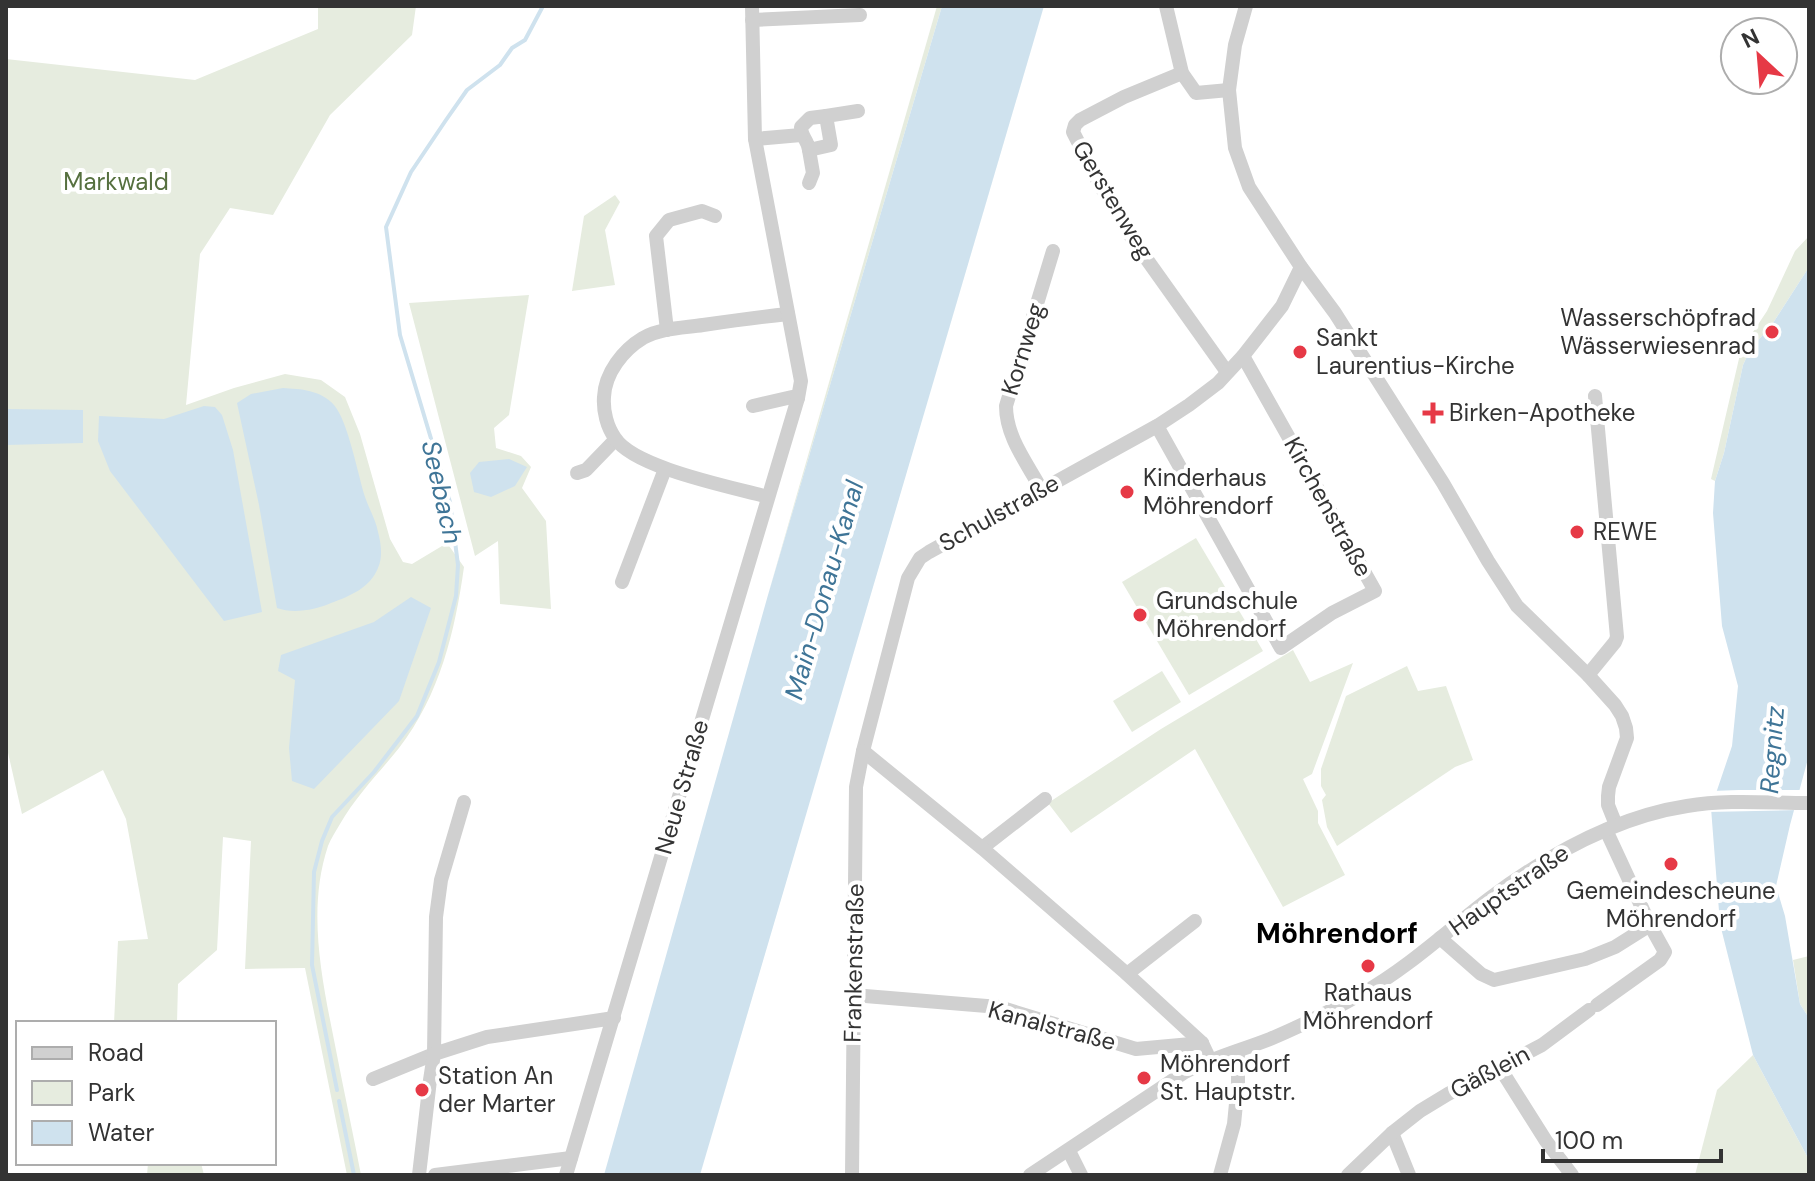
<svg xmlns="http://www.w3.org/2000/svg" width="1815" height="1181" viewBox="0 0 1815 1181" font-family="'DM Sans',sans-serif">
	<rect width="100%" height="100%" fill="#fff"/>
	<g fill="#e6ecdf">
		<path d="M318 6H416L412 35 330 115 273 215 230 208 200 254 186 405 234 388 285 374 321 380 345 397 360 434 390 539 403 562 412 564 447 543 464 567C455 631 440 695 399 748 379 773 356 796 340 824 336 831 331 838 328 846 306 912 323 984 336 1050 344 1092 353 1133 361 1175H347L305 968 245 969 251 841 223 837 217 950 178 984 177 1023H114L118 941 148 939 126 819 103 770 22 814 6 744V59L195 80 318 29Z"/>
		<path d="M937 6H942L768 595Z"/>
		<path d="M615 195 620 202 605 230 615 285 572 291 584 216Z"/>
		<path d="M1809 236V267L1773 323 1750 350 1743 365 1724 453 1715 481 1711 479 1741 350 1767 311 1795 251Z"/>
		<path d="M529 295 509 415 494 428 496 448 521 456 531 467 522 488 546 521 551 609 500 604 498 541 475 556 409 303Z"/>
		<path d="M1196 538 1263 651 1189 695 1122 582Z"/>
		<path d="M1293 650 1310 682 1353 663 1312 774 1303 779 1318 811V823L1345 875 1283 907 1195 749 1071 833 1048 803 1161 729Z"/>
		<path d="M1407 666 1418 691 1446 686 1473 760 1455 767 1337 846 1327 827 1322 800 1326 795 1321 786V769L1346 696Z"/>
		<path d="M1162 671 1181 702 1132 732 1113 701Z"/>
		<path d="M1809 956V1018L1800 1004 1793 960Z"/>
		<path d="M1753 1055 1809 1160V1175H1695L1717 1090Z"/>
		<path d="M148 1163H201L204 1175H147Z"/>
	</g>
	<g fill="#cfe2ee">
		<path d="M942 6H1044L700 1175H604L768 595Z"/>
		<path d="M1809 267V755L1790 825 1776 886 1785 916 1800 1004 1809 1018V1160L1753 1055 1720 924 1711 808 1732 746 1738 686 1722 626 1713 513 1715 481 1724 453 1743 365 1750 350 1773 323Z"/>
		<path d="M283 388C300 389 321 390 334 405 348 421 358 475 365 497 369 509 376 520 378 532 381 543 383 557 378 568 370 588 350 596 331 603 315 610 293 614 277 608L259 505 237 403 251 394Z"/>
		<path d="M204 406 215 407 222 415 233 450 262 612 224 621 110 471 98 441 99 416 164 419Z"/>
		<path d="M6 409 83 410V443L6 445Z"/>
		<path d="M509 459 527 467 515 486 491 497 474 492 470 473 479 462Z"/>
		<path d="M411 597 431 608 399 701 314 789 292 781 289 748 295 680 278 671 281 655 374 622Z"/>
	</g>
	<path fill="#fff" d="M1739 790H1803L1798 810 1707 812 1712 791Z"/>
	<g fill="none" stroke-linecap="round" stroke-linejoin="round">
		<g stroke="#cfe2ee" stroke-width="4">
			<path d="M337 1090 312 965 314 872 322 841 332 817 374 772 417 716 439 662 456 596 458 565 450 502 400 335 386 227 411 172 446 120 467 90 500 65 512 48 525 40 543 6"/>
			<path d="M339 1101 354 1175"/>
		</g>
		<g stroke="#d0d0d0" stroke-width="14">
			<path d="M1166 6 1182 73 1196 93 1229 90"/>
			<path d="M1246 6 1235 45 1229 90 1235 148 1249 187 1301 267 1335 313 1443 483 1488 561 1517 606 1588 675 1615 705 1622 716 1626 728 1627 738 1609 787 1608 796V805L1616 825"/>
			<path d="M752 20 860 15"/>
			<path d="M1182 73 1124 97 1080 120 1075 125 1073 132 1101 187 1133 240 1227 372"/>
			<path d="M826 116 831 145 809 150C808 140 801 137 801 127L810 118Z"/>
			<path d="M826 116 858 111"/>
			<path d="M755 139 801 135"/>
			<path d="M809 183 813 173 809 150"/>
			<path d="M667 330 656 236 669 220 702 211 715 216"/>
			<path d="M753 406 792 397 798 398"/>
			<path d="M1157 426 1281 648 1332 613 1375 591 1243 356"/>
			<path d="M577 473 586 470 615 440"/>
			<path d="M1041 489C1027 463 1006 437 1006 406L1053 251"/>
			<path d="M768 497C732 487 634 468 615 438 607 427 603 411 604 397 605 373 623 350 643 338 661 328 683 328 703 325 731 321 760 317 788 314"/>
			<path d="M622 582 665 469"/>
			<path d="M1588 675 1615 642 1617 637 1595 396"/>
			<path d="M982 848 1045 799"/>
			<path d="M1440 938 1481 974 1494 980 1585 959 1615 947 1650 925"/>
			<path d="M1127 974 1195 921"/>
			<path d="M853 995 999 1007 1136 1049 1202 1043"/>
			<path d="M1597 1005 1660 960 1665 952 1650 925 1606 830"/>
			<path d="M1210 1060 1202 1043 1127 974 982 848 863 751 908 578 920 558 929 552 1157 426 1189 405 1218 383 1243 356 1282 306 1301 267"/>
			<path d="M1500 1068 1546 1141 1572 1175"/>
			<path d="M373 1079 434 1054 436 917 441 880 464 802"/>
			<path d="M1392 1133 1409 1175"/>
			<path d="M1069 1151 1081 1175"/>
			<path d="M419 1175 430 1080 434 1054 487 1037 614 1018"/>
			<path d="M435 1175 571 1158"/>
			<path d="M566 1175 798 398 801 381 755 139 752 6"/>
			<path d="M852 1175 856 787 863 751"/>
			<path d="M1030 1175 1185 1072C1212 1058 1242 1050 1270 1039 1301 1026 1333 1010 1363 993 1409 967 1448 930 1490 898 1548 855 1615 817 1687 806 1727 799 1769 803 1809 803"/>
			<path d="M1220 1175 1234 1124 1238 1083V1051"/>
			<path d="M1348 1175 1392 1133 1420 1111 1448 1094 1542 1045 1589 1010"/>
		</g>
	</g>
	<g fill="#e63946" stroke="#fff" stroke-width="3">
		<circle cx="1772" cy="332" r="8"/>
		<circle cx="1300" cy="352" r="8"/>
		<path d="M1429 401h8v8h8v8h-8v8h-8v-8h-8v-8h8z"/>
		<circle cx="1127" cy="492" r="8"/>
		<circle cx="1577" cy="532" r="8"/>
		<circle cx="1140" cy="615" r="8"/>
		<circle cx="1671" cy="864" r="8"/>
		<circle cx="1368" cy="966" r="8"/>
		<circle cx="1144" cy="1078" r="8"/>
		<circle cx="422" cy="1090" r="8"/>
	</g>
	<g text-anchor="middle" stroke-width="8" stroke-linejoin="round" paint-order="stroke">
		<g font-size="24" fill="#56703f" stroke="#fff">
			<text x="116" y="190">Markwald</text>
		</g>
		<g font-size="24" fill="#333" stroke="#fff">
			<text transform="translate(1113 200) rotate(59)" y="8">Gerstenweg</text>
			<text transform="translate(1023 349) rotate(-73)" y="8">Kornweg</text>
			<text transform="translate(1328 507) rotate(61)" y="8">Kirchenstraße</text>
			<text transform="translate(999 513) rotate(-29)" y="8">Schulstraße</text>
			<text transform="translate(682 787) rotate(-74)" y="8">Neue Straße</text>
			<text transform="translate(1509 890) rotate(-35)" y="8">Hauptstraße</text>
			<text transform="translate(854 963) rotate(-89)" y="8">Frankenstraße</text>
			<text transform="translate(1052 1026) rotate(15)" y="8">Kanalstraße</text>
			<text transform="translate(1490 1072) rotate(-28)" y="8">Gäßlein</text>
		</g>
		<g font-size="24" fill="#333" stroke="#fff" text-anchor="start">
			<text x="1756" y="326" text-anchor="end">Wasserschöpfrad<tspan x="1756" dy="28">Wässerwiesenrad</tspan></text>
			<text x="1316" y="346">Sankt<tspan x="1316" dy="28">Laurentius-Kirche</tspan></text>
			<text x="1449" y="421">Birken-Apotheke</text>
			<text x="1143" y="486">Kinderhaus<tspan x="1143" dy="28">Möhrendorf</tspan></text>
			<text x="1593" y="540">REWE</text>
			<text x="1156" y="609">Grundschule<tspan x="1156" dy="28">Möhrendorf</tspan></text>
			<text x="1671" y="899" text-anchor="middle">Gemeindescheune<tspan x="1671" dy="28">Möhrendorf</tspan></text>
			<text x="1368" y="1001" text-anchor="middle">Rathaus<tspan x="1368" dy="28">Möhrendorf</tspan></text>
			<text x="1160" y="1072">Möhrendorf<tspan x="1160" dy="28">St. Hauptstr.</tspan></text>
			<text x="438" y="1084">Station An<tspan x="438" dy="28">der Marter</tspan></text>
		</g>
		<g font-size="26" font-style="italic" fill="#3f7597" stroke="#fff">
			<text transform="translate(442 492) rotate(77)" y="9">Seebach</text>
			<text transform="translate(824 590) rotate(-74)" y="9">Main-Donau-Kanal</text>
			<text transform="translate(1772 750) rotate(-86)" y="9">Regnitz</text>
		</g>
		<g font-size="28" font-weight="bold" fill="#000" stroke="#fff">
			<text x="1337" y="943">Möhrendorf</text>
		</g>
	</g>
	<rect width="1815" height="1181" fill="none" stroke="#333333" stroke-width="16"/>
	<rect x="16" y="1021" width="260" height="144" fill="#ffffff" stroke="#adadad" stroke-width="2"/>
	<rect x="32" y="1047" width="40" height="12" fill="#d0d0d0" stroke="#adadad" stroke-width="2"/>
	<text x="88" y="1061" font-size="24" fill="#333333">Road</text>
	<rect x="32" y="1081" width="40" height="24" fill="#e6ecdf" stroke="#adadad" stroke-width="2"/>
	<text x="88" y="1101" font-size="24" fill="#333333">Park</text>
	<rect x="32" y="1121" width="40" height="24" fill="#cfe2ee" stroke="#adadad" stroke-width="2"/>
	<text x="88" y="1141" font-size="24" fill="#333333">Water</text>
	<g transform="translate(1759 56) rotate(334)"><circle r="38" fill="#ffffff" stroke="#adadad" stroke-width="2"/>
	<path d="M0-6L14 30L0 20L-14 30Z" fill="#e63946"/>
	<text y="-12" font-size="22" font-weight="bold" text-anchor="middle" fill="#333333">N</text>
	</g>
	<path d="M1543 1149v12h178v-12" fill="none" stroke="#333333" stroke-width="4"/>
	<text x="1555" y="1149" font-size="24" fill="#333333" stroke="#ffffff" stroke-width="6" paint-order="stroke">100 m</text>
</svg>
